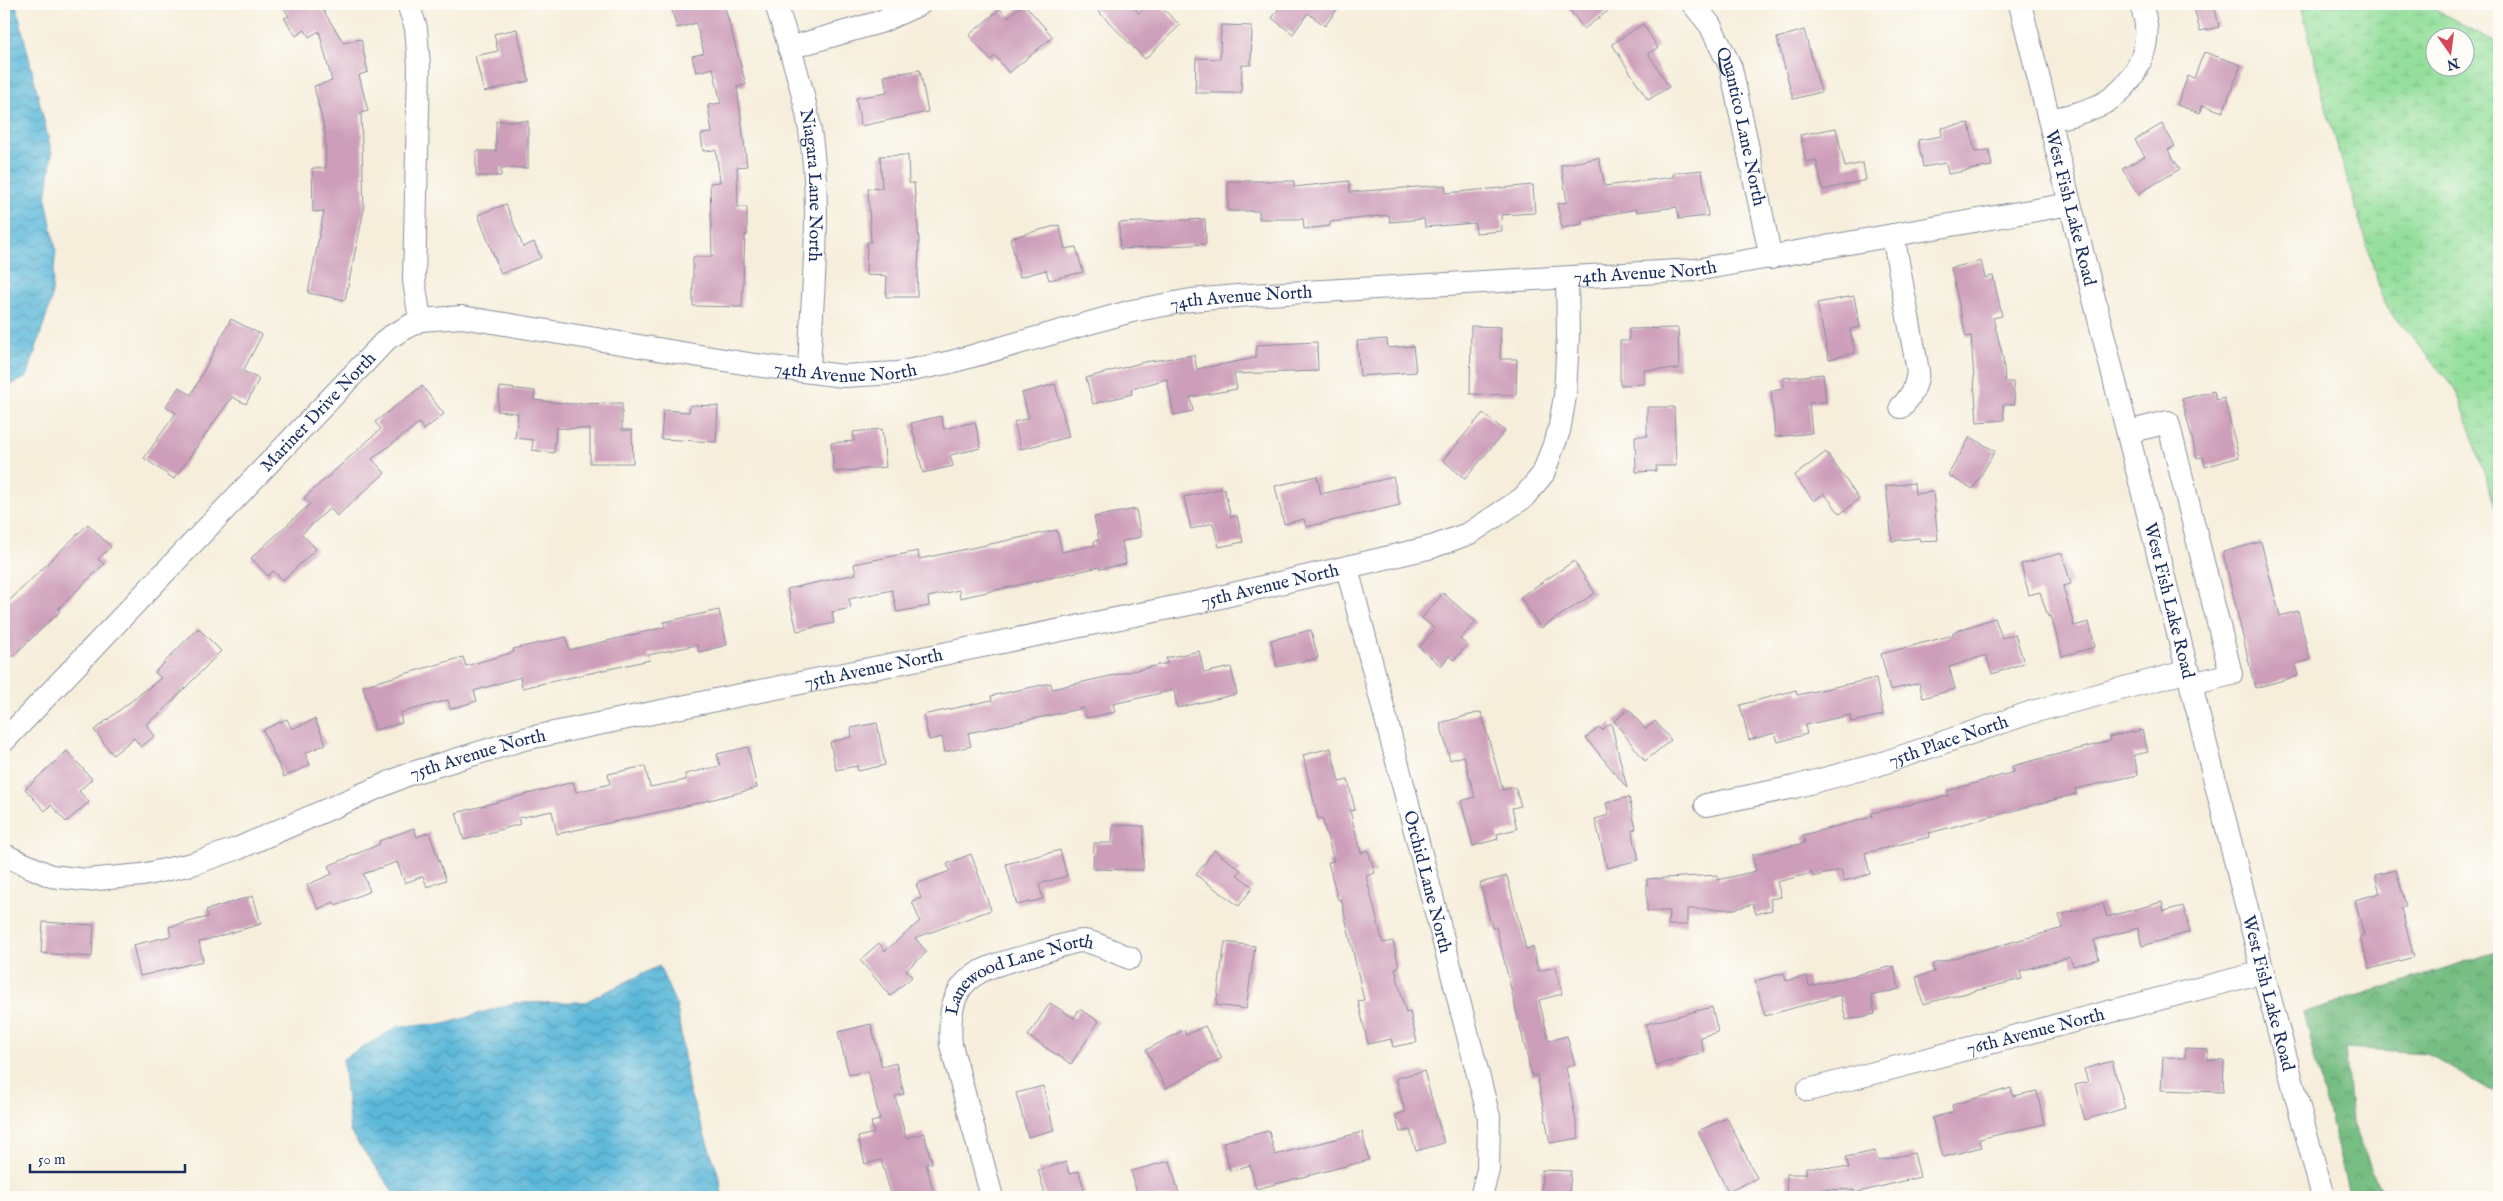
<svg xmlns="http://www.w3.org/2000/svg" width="2503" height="1201" viewBox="0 0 2503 1201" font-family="'IM FELL English',serif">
	<defs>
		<pattern id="forest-crowns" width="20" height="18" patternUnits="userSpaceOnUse" patternTransform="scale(1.25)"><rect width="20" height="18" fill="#77be83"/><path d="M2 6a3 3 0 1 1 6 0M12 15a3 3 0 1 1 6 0" fill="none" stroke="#619b6e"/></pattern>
		<pattern id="wetland-marsh" width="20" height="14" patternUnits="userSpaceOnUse" patternTransform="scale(1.25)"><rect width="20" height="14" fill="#94df9b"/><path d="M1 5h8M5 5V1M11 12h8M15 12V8" fill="none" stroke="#7fc088"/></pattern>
		<pattern id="water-waves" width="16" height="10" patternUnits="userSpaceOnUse" patternTransform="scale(1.25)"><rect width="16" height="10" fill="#5bb8d9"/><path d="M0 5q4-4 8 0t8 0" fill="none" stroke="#4a96b3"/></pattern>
	</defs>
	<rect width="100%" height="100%" fill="#fdfcf7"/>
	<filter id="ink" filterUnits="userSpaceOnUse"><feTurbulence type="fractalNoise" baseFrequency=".02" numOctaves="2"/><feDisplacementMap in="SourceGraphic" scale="10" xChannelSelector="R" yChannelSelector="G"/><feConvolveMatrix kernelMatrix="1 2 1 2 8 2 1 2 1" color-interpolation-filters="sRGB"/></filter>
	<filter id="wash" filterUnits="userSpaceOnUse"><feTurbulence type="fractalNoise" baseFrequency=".0096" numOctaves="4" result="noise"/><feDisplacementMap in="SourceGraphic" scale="20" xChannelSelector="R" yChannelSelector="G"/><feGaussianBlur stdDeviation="1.12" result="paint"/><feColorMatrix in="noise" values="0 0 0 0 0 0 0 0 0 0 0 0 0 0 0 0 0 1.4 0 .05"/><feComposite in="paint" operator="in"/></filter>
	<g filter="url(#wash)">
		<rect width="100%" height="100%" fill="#f6eedb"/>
		<path fill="url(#forest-crowns)" stroke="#497670" d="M2499 951V1091H2490L2426 1053 2345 1048 2352 1121 2383 1197H2350L2303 1013Z"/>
		<path fill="url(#wetland-marsh)" stroke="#58877c" fill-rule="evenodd" d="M2301 4H2425L2499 44V517L2457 391 2384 303 2325 104ZM2436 38H2466V68H2436Z"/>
		<g fill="url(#water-waves)" stroke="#3b749c">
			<path d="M4 4H16L52 154 46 199 56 250 51 301 27 377 4 388Z"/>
			<path d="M659 966 677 1007 689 1091 720 1179 722 1197H397L350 1132 343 1059 399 1026 445 1024 514 1003 585 1002Z"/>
		</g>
		<g id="blocks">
			<g fill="#cd9eb9">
				<path d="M281 4H319L344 43 361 39 368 72 359 75 368 111 361 113 364 210 345 300 308 293 324 211 313 212 312 168H326L325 132 314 86 332 81 319 31 309 37 305 30 296 36 284 18 289 16Z"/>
				<path d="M670 4H724L746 85 737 87 747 166 737 167 738 207H747V235H745L742 307 693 306V257H712L710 183 720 182 716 150 703 151 701 134 712 133 708 105 721 103 713 68 696 72 692 56 704 53 696 23 677 28Z"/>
				<path d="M1024 4 1053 37 1009 73 995 56 990 60 969 35 1000 9 1008 17Z"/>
				<path d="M1091 4H1130L1139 13 1148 4H1158L1180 25 1145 59Z"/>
				<path d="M1282 4H1341L1325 26 1308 13 1293 34 1272 18Z"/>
				<path d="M1565 4H1617L1584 29Z"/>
				<path d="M2193 4H2214L2219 27 2200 31Z"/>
				<path d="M1643 24 1658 48 1648 53 1669 87 1648 100 1612 44Z"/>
				<path d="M1221 25 1252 26 1251 65H1242L1241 93H1195L1196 58 1220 59Z"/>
				<path d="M517 29 529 81 484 92 475 56 498 51 494 34Z"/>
				<path d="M1804 30 1821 92 1793 99 1777 38Z"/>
				<path d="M2204 52 2241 65 2223 112 2203 105 2200 113 2177 105 2188 76 2194 78Z"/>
				<path d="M920 70 928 112 861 126 856 98 887 93 884 76Z"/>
				<path d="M496 121H528V168H501V176H476V151H496Z"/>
				<path d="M1969 123 1975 152 1989 150 1992 166 1948 174 1946 163 1923 167 1918 140 1942 136 1941 128Z"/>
				<path d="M2162 124 2175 146 2168 150 2180 169 2138 194 2122 169 2145 156 2135 140Z"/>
				<path d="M1836 128 1845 167 1863 163 1866 180 1823 190 1816 160 1806 162 1800 135Z"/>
				<path d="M908 155 909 183H914L919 241 917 297H886L887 276 866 275 867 242H871L868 189 882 188 880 156Z"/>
				<path d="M1599 158 1605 186 1673 177V173L1702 170 1708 216 1679 219 1677 207 1637 212 1636 209 1582 220V224L1562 228 1557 204 1567 202 1561 165Z"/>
				<path d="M1228 181H1294V187L1349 181 1350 192 1445 185 1446 193 1533 185 1535 213 1501 215 1502 231 1476 233 1475 223 1425 227 1424 219 1390 222 1389 215 1330 222V226L1304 229 1303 219H1259V211H1228Z"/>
				<path d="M506 204 523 247 534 242 541 258 501 274 478 215Z"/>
				<path d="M1205 219 1206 244 1120 249 1119 223Z"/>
				<path d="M1059 225 1065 249 1076 247 1083 272 1049 280 1046 270 1020 277 1010 238Z"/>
				<path d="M1981 261 1985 278 1993 276 2002 316 1993 318 2003 357 2005 382H2013L2015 404 2003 405 2004 420 1977 422 1971 336 1966 337 1951 268Z"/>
				<path d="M1854 296 1860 327 1850 329 1855 353 1829 359 1817 303Z"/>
				<path d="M231 319 262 335 243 371 259 379 246 404 232 397 174 479 144 458 176 413 166 406 179 387 191 395Z"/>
				<path d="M1471 326 1501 327 1500 359H1517L1516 395 1470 394Z"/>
				<path d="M1678 328 1679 369 1644 370V384L1620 385V341H1629V329Z"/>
				<path d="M1387 339 1388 348 1413 346 1416 372 1360 376 1357 341Z"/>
				<path d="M1317 342 1318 371 1234 374 1237 389 1190 397 1193 411 1174 415 1167 379 1131 389 1132 394 1093 404 1086 378 1144 362 1194 355 1197 369 1256 358V345Z"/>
				<path d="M1823 374 1826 402 1809 403 1812 433 1775 437 1771 391 1784 389 1783 378Z"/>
				<path d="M1055 384 1069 437 1021 449 1014 422 1029 418 1022 393Z"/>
				<path d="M422 386 444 414 424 430 419 423 372 459 385 473 337 516 330 508 302 534 316 549 283 580 273 571 268 576 251 558 310 504 304 498 381 429 375 422Z"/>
				<path d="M500 387 535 391 534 400 570 404 622 403V430H632L633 463H590V429L556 428 554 453 532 450 533 440 515 438 518 413 497 411Z"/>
				<path d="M2214 391 2216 400 2224 398 2239 457 2205 467 2203 457 2197 458 2182 399Z"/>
				<path d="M690 405 718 406 716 442 661 439 663 410 689 412Z"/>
				<path d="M1647 407H1674L1676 466H1656V471L1636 472 1635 436H1647Z"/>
				<path d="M1483 413 1505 431 1465 479 1443 460Z"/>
				<path d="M941 416 944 429 975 422 981 448 950 455 953 466 923 473 911 423Z"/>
				<path d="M882 429 886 467 834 472 831 443 854 441 853 432Z"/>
				<path d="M1970 437 1995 451 1973 489 1948 475Z"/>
				<path d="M1826 452 1859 499 1840 514 1824 493 1814 501 1794 476Z"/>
				<path d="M1317 476 1321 494 1393 477 1400 505 1306 527 1304 519 1284 524 1275 486Z"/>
				<path d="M1914 483 1915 494 1933 492 1938 540 1920 541 1919 538 1892 541 1886 486Z"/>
				<path d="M1224 488 1231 517 1237 516 1243 542 1219 547 1213 523 1191 529 1184 497Z"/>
				<path d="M1136 509 1141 537 1122 541 1126 564 1100 569 1099 567 960 598 959 590 928 597 929 606 897 612 892 590 849 599 851 608 832 612 834 623 797 631 787 589 856 574 854 564 918 551 919 559 1057 530 1062 552 1095 545 1094 541 1099 540 1094 517Z"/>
				<path d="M88 524 111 547 98 559 104 564 58 609 60 611 12 657 4 649V606Z"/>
				<path d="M2261 542 2280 616 2298 611 2310 660 2295 664 2298 676 2255 688 2223 552Z"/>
				<path d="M2062 553 2071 584 2063 586 2074 626 2089 622 2095 647 2062 656 2051 616 2048 617 2040 592 2029 595 2021 564Z"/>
				<path d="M1574 561 1595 593 1541 628 1520 597Z"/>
				<path d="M1443 593 1476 622 1460 639 1467 645 1454 660 1449 656 1441 666 1419 647 1435 629 1422 618Z"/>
				<path d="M719 610 727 645 699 652 697 645 648 655 650 660 522 688 520 677 474 691 477 701 450 709 448 700 400 713 402 723 375 730 363 686 463 657 466 666 514 652 513 649 566 637 569 650 665 627 664 622Z"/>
				<path d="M1995 618 2002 638 2015 634 2024 663 1992 674 1986 655 1949 667 1955 689 1923 698 1919 683 1890 690 1881 654 1953 635V632Z"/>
				<path d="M198 628 221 651 161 713 146 724 155 736 141 747 134 738 113 755 94 730 161 678 155 672Z"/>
				<path d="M1311 630 1318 658 1277 667 1271 640Z"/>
				<path d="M1199 651 1204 673 1231 667 1237 694 1177 708 1174 690 1113 704 1115 712 1086 718 1084 708 968 733 971 746 945 752 942 737 929 740 923 715 992 700 991 696 1051 683 1052 689 1168 663 1166 658Z"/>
				<path d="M1876 678 1883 715 1851 722 1850 715 1805 725 1807 734 1778 742 1775 733 1749 740 1740 705 1796 690 1797 695Z"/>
				<path d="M1629 709 1645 729 1655 721 1671 740 1645 761 1614 721Z"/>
				<path d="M1481 712 1503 790 1515 787 1521 806 1512 808 1517 829 1497 834 1498 839 1473 846 1461 801 1475 797 1464 756 1450 760 1440 723Z"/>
				<path d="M287 719 292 729 315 719 326 744 305 753 310 765 284 777 263 730Z"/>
				<path d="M877 723 885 765 858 771 857 766 836 770 830 742 852 737 851 728Z"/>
				<path d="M1611 723 1627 788 1586 738 1599 727 1602 730Z"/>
				<path d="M2142 730 2148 752 2134 755 2138 775 2075 789 2076 794 1929 833 1930 837 1865 853 1870 874 1844 881 1841 870 1813 877 1812 873 1777 882 1781 897 1770 899 1772 910 1756 914 1753 904 1735 909H1687V925H1668L1669 911H1647V879L1718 875V880L1756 871 1752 855 1805 843 1803 835 1872 817 1871 813 1948 796 1947 791 2014 772 2012 766 2110 741 2109 737Z"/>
				<path d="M748 747 757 788 678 808 557 834 552 811 518 818 520 824 464 840 456 813 573 782 576 792 610 784 608 774 645 766 650 787 686 780 685 774 720 766 717 754Z"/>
				<path d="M1331 748 1339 782 1348 780 1355 810 1350 811 1361 853 1368 850 1375 873 1366 876 1383 943 1393 941 1399 967 1395 968 1406 1013 1410 1012 1417 1042 1393 1047 1391 1039 1368 1044 1358 1001 1364 1000 1341 899 1338 900 1328 862 1334 861 1322 818 1318 819 1303 755Z"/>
				<path d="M67 751 92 779 79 791 89 802 66 822 51 805 45 811 25 789Z"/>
				<path d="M1629 797 1636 829 1632 830 1639 860 1607 868 1595 819 1609 815 1606 803Z"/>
				<path d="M1113 825 1144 826 1143 870 1093 869 1094 843H1112Z"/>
				<path d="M414 828 417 837 429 832 446 880 427 887 423 876 405 883 397 862 363 874 370 891 336 905 334 902 318 909 307 885 332 874 328 866 380 844 379 841Z"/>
				<path d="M1060 850 1067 876 1039 884 1043 899 1017 905 1006 864Z"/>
				<path d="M1214 850 1241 870 1237 875 1253 887 1239 906 1196 875Z"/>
				<path d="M971 854 991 910 915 938 927 952 906 970 912 977 890 996 860 960 879 943 885 951 920 921 912 901 921 898 916 884 950 871 947 864Z"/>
				<path d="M2396 870 2406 906 2401 908 2414 957 2370 969 2360 936 2364 935 2355 900 2380 893 2375 875Z"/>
				<path d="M1507 876 1526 949 1533 947 1538 971 1556 967 1562 994 1539 1000 1549 1041 1567 1036 1575 1065 1566 1067 1579 1138 1550 1143 1537 1075 1532 1076 1496 927 1492 928 1480 883Z"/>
				<path d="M253 896 261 924 199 942 203 961 140 976 133 945 171 936 169 927 208 917 206 910Z"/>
				<path d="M2162 902 2164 911 2183 906 2190 932 2142 946 2138 928 2094 940 2099 959 2073 966 2070 957 2020 971 2022 979 1923 1004 1916 977 1934 972 1932 964 2063 928 2059 915 2103 903 2107 917Z"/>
				<path d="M43 922 94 925 92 957 41 953Z"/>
				<path d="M1225 942 1255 946 1246 1009 1216 1005Z"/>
				<path d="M1894 966 1899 989 1871 996 1875 1014 1846 1020 1840 995 1765 1016 1755 981 1784 973 1786 981 1807 976 1809 986Z"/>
				<path d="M1050 1003 1074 1018 1079 1009 1099 1021 1071 1064 1028 1036Z"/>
				<path d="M1712 1007 1718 1032 1700 1037 1704 1053 1656 1065 1646 1024Z"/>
				<path d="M871 1024 882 1067 896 1063 904 1094 895 1096 906 1138 924 1133 932 1163 926 1164 935 1197H892L881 1160 865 1164 858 1137 874 1133 871 1122 880 1120 868 1071 849 1075 838 1032Z"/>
				<path d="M1205 1026 1222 1058 1166 1088 1146 1050 1184 1030 1186 1035Z"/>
				<path d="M2185 1048 2208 1049V1060L2224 1061 2223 1092 2161 1090 2163 1057 2185 1058Z"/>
				<path d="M2112 1061 2125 1108 2085 1120 2075 1085 2088 1082 2084 1069Z"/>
				<path d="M1424 1071 1444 1143 1416 1151 1410 1130 1400 1132 1395 1115 1405 1112 1396 1078Z"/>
				<path d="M1043 1086 1054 1130 1028 1137 1016 1093Z"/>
				<path d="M2011 1088 2013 1096 2037 1091 2044 1124 1979 1139 1982 1147 1943 1157 1932 1118 1953 1112 1952 1105Z"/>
				<path d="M1727 1118 1757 1178 1728 1192 1698 1131Z"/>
				<path d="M1269 1131 1275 1155 1362 1132 1369 1160 1256 1189 1250 1165 1230 1171 1223 1142Z"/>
				<path d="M1875 1151 1878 1161 1914 1153 1920 1177 1855 1193 1854 1190 1823 1189V1197H1786L1787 1174H1806V1167L1849 1168 1846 1157Z"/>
				<path d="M1170 1161 1180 1197H1138L1131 1171Z"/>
				<path d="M1066 1162 1069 1174 1079 1171 1085 1193 1072 1197H1046L1038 1170Z"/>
				<path d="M1542 1170 1571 1171 1569 1197H1541Z"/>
			</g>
		</g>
	</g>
	<g filter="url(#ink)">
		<use href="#blocks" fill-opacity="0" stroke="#888e9c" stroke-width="1"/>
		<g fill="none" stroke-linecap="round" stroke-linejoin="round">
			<g stroke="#888e9c" stroke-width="24">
				<g id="minor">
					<path id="s1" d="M776 4C788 43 802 84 809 124 823 205 812 290 809 371"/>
					<path id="s2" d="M1693 4 1710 25 1731 68 1771 258"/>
					<path id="s3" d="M2020 4 2263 972 2323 1197"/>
					<path d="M789 48 880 22 920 4"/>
					<path d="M2050 120C2068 116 2087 112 2104 103 2137 84 2157 40 2140 4"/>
					<path d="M1893 235 1918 371C1916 387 1912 396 1901 407"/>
					<path id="s4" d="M420 320 462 317 755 365 843 376 897 373 951 362 1132 311 1191 300 1250 295 1695 270 2070 204"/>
					<path d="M2128 432 2168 422 2231 674 2192 684"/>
					<path id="s5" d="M1347 568 1489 1117 1488 1170 1481 1197"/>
					<path id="s6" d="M4 741 388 338 420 320 414 281 419 66 416 28 408 4"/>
					<path id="s7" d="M1706 805 1794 787 1880 764 2032 712 2189 671"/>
					<path id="s8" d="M4 855 51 876 86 880 142 875 192 864 239 848 409 774 524 739 1199 602 1432 547 1470 533 1523 498 1543 474 1559 431 1565 396 1568 336 1567 278"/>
					<path id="s9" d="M1808 1090 2263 972"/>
					<path id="s10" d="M992 1197 951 1045C945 974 979 969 1038 953 1049 950 1072 941 1083 941 1096 942 1118 954 1130 958"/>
				</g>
			</g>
			<use href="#minor" stroke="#fff" stroke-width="22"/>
		</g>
	</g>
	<g text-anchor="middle" stroke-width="5" stroke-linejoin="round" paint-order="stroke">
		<g font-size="18" fill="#1b2f5e" stroke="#fdfcf7">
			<text dy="6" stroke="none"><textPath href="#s2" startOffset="134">Quantico Lane North</textPath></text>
			<text dy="6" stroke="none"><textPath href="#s1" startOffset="186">Niagara Lane North</textPath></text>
			<text dy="6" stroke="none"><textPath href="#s3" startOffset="210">West Fish Lake Road</textPath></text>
			<text dy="6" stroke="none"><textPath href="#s4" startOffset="1240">74th Avenue North</textPath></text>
			<text dy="6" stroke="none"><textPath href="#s4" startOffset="835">74th Avenue North</textPath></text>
			<text dy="6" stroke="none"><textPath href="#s4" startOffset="430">74th Avenue North</textPath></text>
			<text dy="6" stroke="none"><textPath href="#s6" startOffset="455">Mariner Drive North</textPath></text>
			<text dy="6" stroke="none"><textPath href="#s8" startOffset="1311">75th Avenue North</textPath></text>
			<text dy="6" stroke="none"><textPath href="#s3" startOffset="615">West Fish Lake Road</textPath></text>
			<text dy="6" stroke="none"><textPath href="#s8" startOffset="906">75th Avenue North</textPath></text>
			<text dy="6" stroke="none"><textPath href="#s7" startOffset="251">75th Place North</textPath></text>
			<text dy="6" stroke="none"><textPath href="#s8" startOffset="501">75th Avenue North</textPath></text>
			<text dy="6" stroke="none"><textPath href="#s5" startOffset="324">Orchid Lane North</textPath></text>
			<text dy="6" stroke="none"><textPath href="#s10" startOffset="274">Lanewood Lane North</textPath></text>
			<text dy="6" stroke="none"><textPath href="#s3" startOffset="1020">West Fish Lake Road</textPath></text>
			<text dy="6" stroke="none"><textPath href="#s9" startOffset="235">76th Avenue North</textPath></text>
		</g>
	</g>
	<rect width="2503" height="1201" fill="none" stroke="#fdfcf7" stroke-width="20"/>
	<g transform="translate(2450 52) rotate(166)"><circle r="24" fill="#fdfcf7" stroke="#a3aaba"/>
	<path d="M0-4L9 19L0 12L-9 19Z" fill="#d1495b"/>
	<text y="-8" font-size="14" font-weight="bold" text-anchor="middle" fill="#1b2f5e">N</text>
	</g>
	<path d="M30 1164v8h155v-8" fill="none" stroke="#1b2f5e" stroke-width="2.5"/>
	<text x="38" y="1164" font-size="15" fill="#1b2f5e" stroke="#fdfcf7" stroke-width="4" paint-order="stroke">50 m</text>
</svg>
